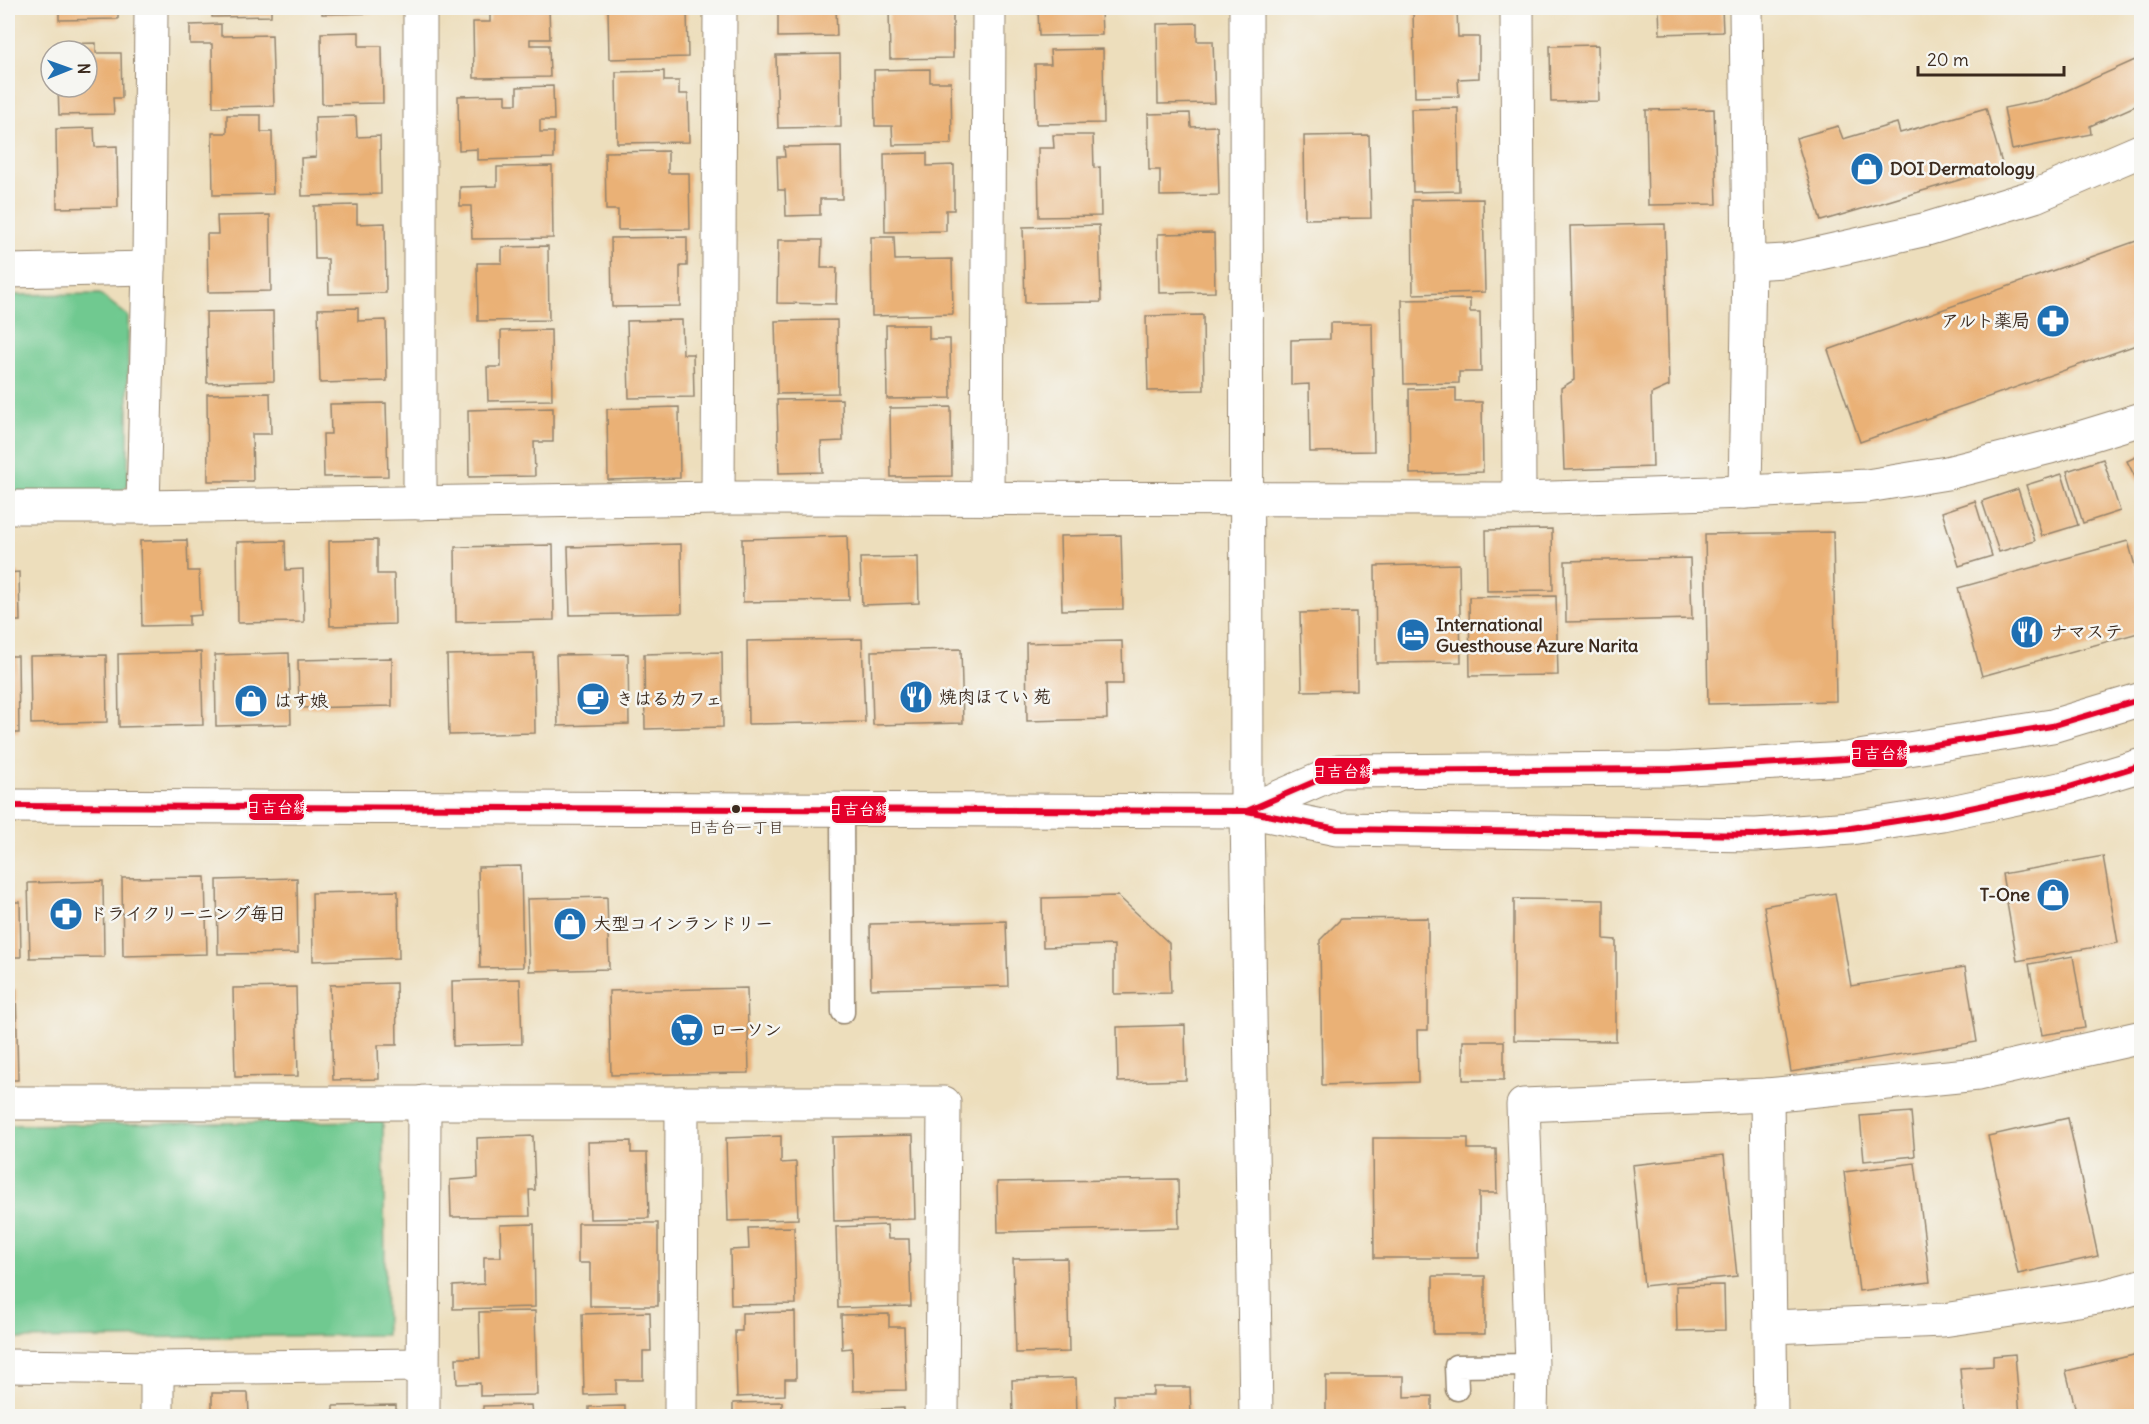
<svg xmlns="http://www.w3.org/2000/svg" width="2149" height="1424" viewBox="0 0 2149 1424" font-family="Delius,'Klee One',sans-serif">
	<rect width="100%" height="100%" fill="#f6f6f2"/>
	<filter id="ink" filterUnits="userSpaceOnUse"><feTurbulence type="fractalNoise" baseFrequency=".0167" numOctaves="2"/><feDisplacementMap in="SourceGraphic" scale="12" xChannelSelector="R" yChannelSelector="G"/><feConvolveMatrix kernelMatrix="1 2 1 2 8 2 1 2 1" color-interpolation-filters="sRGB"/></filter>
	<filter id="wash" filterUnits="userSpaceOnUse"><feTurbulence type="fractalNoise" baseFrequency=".008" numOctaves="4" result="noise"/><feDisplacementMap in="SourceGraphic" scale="24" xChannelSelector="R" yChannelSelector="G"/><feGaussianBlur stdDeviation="1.35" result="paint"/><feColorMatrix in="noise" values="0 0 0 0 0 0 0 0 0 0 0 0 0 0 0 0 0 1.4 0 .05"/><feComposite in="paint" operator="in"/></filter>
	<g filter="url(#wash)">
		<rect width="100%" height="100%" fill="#eddebc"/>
		<g fill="#70c990" stroke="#567a57" stroke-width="1.5">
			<path d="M100 294 128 316V485L102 508 8 509V295Z"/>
			<path d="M383 1121 386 1335 8 1339V1125Z"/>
		</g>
		<g id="blocks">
			<g fill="#eab176">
				<path d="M59 8H118V19L59 20Z"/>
				<path d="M212 8H271V16L212 17Z"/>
				<path d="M322 8H386V13L322 14Z"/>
				<path d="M490 8H549L550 39H530V45H549L550 77 474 78 473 22H490Z"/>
				<path d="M608 8H687L688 57 609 59Z"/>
				<path d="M778 8H836L837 36 778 37Z"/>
				<path d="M889 8H953V58L890 59Z"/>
				<path d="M1038 8H1101L1102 35 1039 36Z"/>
				<rect x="1160" y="8" width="40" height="2"/>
				<path d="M1659 8H1722L1723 32 1660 34Z"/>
				<path d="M1457 10 1458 37H1479V78L1458 79 1459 96 1415 97 1413 11Z"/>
				<path d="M1197 23V41H1213L1215 103 1158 104 1157 24Z"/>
				<path d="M221 24V36L272 35 274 106 213 107 212 44H190V25Z"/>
				<path d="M359 32V46H382L383 103 322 104 321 33Z"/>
				<path d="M96 43V53H121L122 98H113L114 114 59 115 58 87H87V51H58L57 44Z"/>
				<path d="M1598 45 1599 101 1551 102 1550 46Z"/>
				<path d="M1103 49 1104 123 1036 124 1035 64H1051L1050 50Z"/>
				<path d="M840 54 841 127 778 128 776 55Z"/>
				<path d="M2135 60 2142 76V103L2090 126 2091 134 2012 150 2004 108 2048 99Z"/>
				<path d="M930 69V82H951L952 144 893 145 892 126H875L874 70Z"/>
				<path d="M664 71V81H679V94H688L689 142 617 143 616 72Z"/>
				<path d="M553 86 554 120H540V132H554V158L477 160V149L459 150 458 96 506 95V104H517V87Z"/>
				<path d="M1458 108 1459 191 1413 192 1411 109Z"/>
				<path d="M1986 108 2003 167 1821 221 1796 138 1838 126 1843 139 1897 123 1900 133Z"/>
				<path d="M1714 109 1717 204 1648 205 1646 110Z"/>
				<path d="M1190 113 1191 127 1217 126 1219 195 1160 196V170H1149L1148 114Z"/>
				<path d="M227 115H261V132H272L273 194 213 195 212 133H227Z"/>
				<path d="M356 116 357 137 380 136 381 194 302 196 301 158 316 157 315 117Z"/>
				<path d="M94 128 95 147 117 146 118 207 57 208 56 129Z"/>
				<path d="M1053 135H1093L1094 168 1100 167 1101 216 1039 217 1038 148H1054Z"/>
				<path d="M1369 135 1371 218 1305 219 1304 136Z"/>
				<path d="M841 146 842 199H820V215L786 216 785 190H778L777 157H785L784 147Z"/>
				<path d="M668 151V173H689L690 229 618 230V210H606L605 152Z"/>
				<path d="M927 153V166L954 165V210H946V231L885 232 884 154Z"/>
				<path d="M552 166 553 238 472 239 471 206H460V187L497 186V167Z"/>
				<path d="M1483 199 1485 292 1413 294 1412 200Z"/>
				<path d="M357 205V224L385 223 386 293 329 294 328 259H315L314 206Z"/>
				<path d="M270 215 271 291 208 292 207 234H218L217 216Z"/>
				<path d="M1665 224 1669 386 1651 394 1653 467 1564 470 1561 388 1574 380 1570 226Z"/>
				<path d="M1099 225 1101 302 1025 303 1023 227Z"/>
				<path d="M1214 233 1215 292 1159 293 1158 234Z"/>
				<path d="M687 237V266H680V306L612 307 611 238Z"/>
				<path d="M871 237H894L895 260 952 259 953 314 872 316Z"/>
				<path d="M2142 239V343L1860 442 1828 350Z"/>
				<path d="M778 240H822L821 268H837L836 304 777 303Z"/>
				<path d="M548 246 549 320 478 321 477 263H502V247Z"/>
				<path d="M1470 299V312H1480L1481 372H1459V383L1404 384 1402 300Z"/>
				<path d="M358 308V321L386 320 387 381 320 383 318 309Z"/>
				<path d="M273 311 274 381 207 383 206 312Z"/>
				<path d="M1203 315 1204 390 1148 391 1146 316Z"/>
				<path d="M682 320 683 354H693L694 397 629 398 627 321Z"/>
				<path d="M837 320 838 393 777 394 775 321Z"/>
				<path d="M1330 323H1372L1374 451 1310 452 1309 384 1291 385V340L1330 339Z"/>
				<path d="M886 325H929V339H950L951 398 887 399Z"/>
				<path d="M551 330 552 400 488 401 487 367H501V331Z"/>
				<path d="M1456 388V402H1482L1483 472 1410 474 1409 389Z"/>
				<path d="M270 393 271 434H252L253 481H208L207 394Z"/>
				<path d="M842 399 843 441 821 442 822 472 779 473 777 400Z"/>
				<path d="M386 403 388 476 324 477 323 434H331L330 404Z"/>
				<path d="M679 407 680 478 608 480 607 409Z"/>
				<path d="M951 407 952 476 891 477 890 408Z"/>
				<path d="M553 408V442H534L535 476 469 477 468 410Z"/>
				<path d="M2142 454V491L2127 461Z"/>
				<path d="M2103 459 2120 511 2083 523 2067 471Z"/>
				<path d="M2062 474 2078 525 2042 536 2026 485Z"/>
				<path d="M2018 489 2035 541 1999 552 1982 501Z"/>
				<path d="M1975 501 1992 556 1959 566 1942 512Z"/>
				<path d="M1552 529 1553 590 1487 591 1486 530Z"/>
				<path d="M1833 532 1836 701 1708 704 1705 534Z"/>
				<path d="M1121 535 1123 609 1062 610 1060 536Z"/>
				<path d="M847 536 849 600 743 602 742 539Z"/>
				<path d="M187 540 188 571H199L201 615 189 616V625L142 626 140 541Z"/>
				<path d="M377 540V574H394L395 624 330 626 329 541Z"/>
				<path d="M285 541 286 570 303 569 304 622 238 623 237 542Z"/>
				<path d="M2128 541 2142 591V632L1982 676 1958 588Z"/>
				<path d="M681 544 682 613 570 615 568 547Z"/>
				<path d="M553 545 554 620 456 622 455 547Z"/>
				<path d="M918 557 919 603 862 605 860 558Z"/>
				<path d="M1690 558 1692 619 1566 622 1565 561Z"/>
				<path d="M1459 564 1461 662 1376 663 1375 566Z"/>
				<path d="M19 572 20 621H8V573Z"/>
				<path d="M1556 596 1558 675 1470 676 1469 597Z"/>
				<path d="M1356 612 1357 690 1302 691 1300 613Z"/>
				<path d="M862 639 865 722 748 724 747 641Z"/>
				<path d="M1122 641 1123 684H1106L1107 719 1027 721 1026 643Z"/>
				<path d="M961 649 963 723 873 725 871 651Z"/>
				<path d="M201 652 203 725 119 727 118 654Z"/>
				<path d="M722 652 723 727 645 729 644 654Z"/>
				<path d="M289 653 291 724 216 726 215 655Z"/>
				<path d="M534 653 535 733 449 735 447 655Z"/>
				<path d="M628 654 629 724 558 726 556 655Z"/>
				<path d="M106 655 107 722 31 724 30 656Z"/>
				<path d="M8 656H18L19 733H8Z"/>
				<path d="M392 658V706L299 708 298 660Z"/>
				<path d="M2103 856 2118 943 2017 961 2002 874Z"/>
				<path d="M521 866 523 967 480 968 478 867Z"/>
				<path d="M205 877 207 954 123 956 122 878Z"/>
				<path d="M297 878 298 953 218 954 217 880Z"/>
				<path d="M103 881 104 957 30 958 28 883Z"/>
				<path d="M398 891 399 958 313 961 312 893Z"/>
				<path d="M1835 893 1851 986 1965 967 1977 1042 1791 1072 1764 906Z"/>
				<path d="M1118 896 1169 943 1171 993 1114 994V945L1043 947 1042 898Z"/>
				<path d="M607 897 609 969 529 971 527 899Z"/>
				<path d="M1514 899 1604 900V939L1616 940V1041L1514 1040Z"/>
				<path d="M8 902H20L21 957H8Z"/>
				<path d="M1428 918V1030H1417L1418 1082 1322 1085 1320 940 1341 919Z"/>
				<path d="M1006 921 1008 986 871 989 870 924Z"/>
				<path d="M2073 956 2085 1028 2042 1035 2029 964Z"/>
				<path d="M520 979 522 1044 453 1046 452 981Z"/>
				<path d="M396 983 397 1045H378L379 1079 333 1080 330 985Z"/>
				<path d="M296 987 298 1076 235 1077 233 988Z"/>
				<path d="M747 988 749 1073 611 1075 609 991Z"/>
				<path d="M8 989H16L18 1080H8Z"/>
				<path d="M1185 1025 1186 1080 1118 1082 1117 1027Z"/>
				<rect x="1463" y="1041" width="41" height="39"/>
				<path d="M1911 1112 1915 1156 1864 1161 1860 1116Z"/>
				<path d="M2068 1118 2098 1256 2018 1274 1988 1136Z"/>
				<path d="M913 1135 915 1219 834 1221 832 1137Z"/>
				<path d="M533 1136 535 1190H529L530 1216 451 1217 450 1180 478 1178 477 1138Z"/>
				<path d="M781 1136V1163L796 1162 798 1219 728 1221 726 1138Z"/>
				<path d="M1373 1138H1468V1149H1496L1497 1193H1479V1258H1374Z"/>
				<path d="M631 1141V1153H647L649 1218 590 1219 588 1142Z"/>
				<path d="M1724 1155 1737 1276 1644 1286 1632 1165Z"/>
				<path d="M1915 1163 1930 1282 1859 1291 1844 1172Z"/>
				<path d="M1178 1179 1179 1228 998 1232 997 1182Z"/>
				<path d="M578 1223H658V1306H590V1263H578Z"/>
				<path d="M534 1224 535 1307 453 1309V1286L484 1284V1257H501L500 1225Z"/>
				<path d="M887 1225 888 1239H909L911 1306 838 1308 836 1227Z"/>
				<path d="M794 1227 796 1304 731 1305 730 1250 749 1249 748 1228Z"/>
				<path d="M1067 1258 1069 1352 1016 1353 1013 1259Z"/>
				<rect x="1433" y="1276" width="52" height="58"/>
				<path d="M1724 1285 1725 1330 1677 1331 1676 1286Z"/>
				<path d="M535 1311 537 1395 480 1396V1383L457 1384 456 1358H480L479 1312Z"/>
				<path d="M650 1312 651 1351H643V1380H616V1394L584 1395 582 1314Z"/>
				<path d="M795 1312 796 1379H785V1395L737 1397 735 1331H742V1313Z"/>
				<path d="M889 1314V1327H904L906 1390 853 1391 852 1348 842 1349 841 1315Z"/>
				<path d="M2142 1353V1416H2077L2066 1371Z"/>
				<path d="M2015 1354 2020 1416H1964L1960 1368 1993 1366V1356Z"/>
				<path d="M1326 1376H1404V1397L1432 1396V1416H1326Z"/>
				<path d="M1076 1378 1077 1416H1013L1012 1380Z"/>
				<path d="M1153 1387H1190L1191 1416H1115L1114 1395H1153Z"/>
				<path d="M212 1393H248L249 1414 275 1413V1416H212Z"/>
				<path d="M782 1402V1416H733V1403Z"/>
				<path d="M396 1405V1416H333V1406Z"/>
				<path d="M531 1405 532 1416H483V1406Z"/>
				<path d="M625 1406V1416H589V1407Z"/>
				<path d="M904 1408V1416H851V1410Z"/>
			</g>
		</g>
	</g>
	<g filter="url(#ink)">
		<use href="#blocks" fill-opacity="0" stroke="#94846d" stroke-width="1.5"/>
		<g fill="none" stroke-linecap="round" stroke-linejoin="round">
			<g stroke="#94846d" stroke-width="25">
				<g id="service">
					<path d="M842 810 843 1012"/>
					<path d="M1457 1389 1456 1366 1532 1365"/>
				</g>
			</g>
			<g stroke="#94846d" stroke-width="35">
				<g id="minor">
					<path d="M1246 8 1247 811"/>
					<path d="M1517 8 1519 499"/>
					<path d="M1749 263 1785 261 1927 229 2035 196 2142 150"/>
					<path d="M8 271 149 268"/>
					<path d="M1745 492 1749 263 1746 8"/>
					<path d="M718 498 720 8"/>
					<path d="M987 499 989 8"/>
					<path d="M420 503V8"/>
					<path d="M8 507H143L718 498 1519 499 1745 492 1867 486 1947 473 2050 447 2142 419"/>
					<path d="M143 507 149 268 151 8"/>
					<path d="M1767 1095 1771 1416"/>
					<path d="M8 1103H944L942 1416"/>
					<path d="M1771 1327 1943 1320 2105 1296 2142 1286"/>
					<path d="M8 1366 157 1368 422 1365"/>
					<path d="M157 1416V1368"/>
					<path d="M423 1416 424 1102"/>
					<path d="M681 1416 682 1103"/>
					<path d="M1531 1416 1532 1365 1523 1105 1767 1095 1978 1074 2142 1037"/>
				</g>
			</g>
			<g stroke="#94846d" stroke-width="35">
				<g id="tertiary">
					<path d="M8 806 1247 811 1337 829 1756 835 1851 828 1942 814 2069 787 2142 765"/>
					<path d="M1247 811 1339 771 1672 769 1846 759 2052 726 2142 699"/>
					<path d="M1247 811 1256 1416"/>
				</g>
			</g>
			<use href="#service" stroke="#fff" stroke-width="22"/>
			<use href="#minor" stroke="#fff" stroke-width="33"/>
			<use href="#tertiary" stroke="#fff" stroke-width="33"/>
			<g stroke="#f6f6f2" stroke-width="10">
				<g id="bus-1">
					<path d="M8 806 1247 811 1339 771 1672 769 1846 759 2052 726 2142 699"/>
					<path d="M1234 811H1247L1337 829 1756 835 1851 828 1942 814 2069 787 2142 765"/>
				</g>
			</g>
			<use href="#bus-1" stroke="#e4002b" stroke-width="6"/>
		</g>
	</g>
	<defs>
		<g id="shop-disc" transform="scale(1.725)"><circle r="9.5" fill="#1f6fb2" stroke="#f6f6f2"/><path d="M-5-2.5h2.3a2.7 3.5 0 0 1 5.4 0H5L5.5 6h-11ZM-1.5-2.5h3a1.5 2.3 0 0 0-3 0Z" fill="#fff"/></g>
		<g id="pharmacy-disc" transform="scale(1.725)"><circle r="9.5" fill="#1f6fb2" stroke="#f6f6f2"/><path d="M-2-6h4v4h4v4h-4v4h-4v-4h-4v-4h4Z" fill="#fff"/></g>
		<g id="restaurant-disc" transform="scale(1.725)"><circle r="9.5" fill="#1f6fb2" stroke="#f6f6f2"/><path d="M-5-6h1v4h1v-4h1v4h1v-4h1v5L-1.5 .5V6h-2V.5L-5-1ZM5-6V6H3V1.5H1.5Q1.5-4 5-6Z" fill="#fff"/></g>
		<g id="hotel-disc" transform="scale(1.725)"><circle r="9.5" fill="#1f6fb2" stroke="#f6f6f2"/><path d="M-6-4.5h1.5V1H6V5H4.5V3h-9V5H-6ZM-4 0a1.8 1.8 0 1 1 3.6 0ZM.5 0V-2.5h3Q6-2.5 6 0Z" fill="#fff"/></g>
		<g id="cafe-disc" transform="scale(1.725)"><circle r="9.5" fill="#1f6fb2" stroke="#f6f6f2"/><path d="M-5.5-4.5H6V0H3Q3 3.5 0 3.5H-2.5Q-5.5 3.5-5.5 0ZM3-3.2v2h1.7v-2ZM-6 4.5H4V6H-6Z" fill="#fff"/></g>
		<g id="supermarket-disc" transform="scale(1.725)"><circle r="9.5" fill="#1f6fb2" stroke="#f6f6f2"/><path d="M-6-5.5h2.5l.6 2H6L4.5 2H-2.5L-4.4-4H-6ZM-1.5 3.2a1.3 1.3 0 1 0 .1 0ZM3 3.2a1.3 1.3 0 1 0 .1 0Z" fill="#fff"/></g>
	</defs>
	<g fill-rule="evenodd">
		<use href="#shop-disc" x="1867" y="169"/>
		<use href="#pharmacy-disc" x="2053" y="321"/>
		<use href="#restaurant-disc" x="2027" y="632"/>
		<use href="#hotel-disc" x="1413" y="635"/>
		<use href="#restaurant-disc" x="916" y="697"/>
		<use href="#cafe-disc" x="593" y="699"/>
		<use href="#shop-disc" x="251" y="701"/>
		<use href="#shop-disc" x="2053" y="895"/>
		<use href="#pharmacy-disc" x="66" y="914"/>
		<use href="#shop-disc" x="570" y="924"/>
		<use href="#supermarket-disc" x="687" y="1030"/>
	</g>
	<circle fill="#3b2a1e" stroke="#f6f6f2" stroke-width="2" cx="736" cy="809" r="5"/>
	<g text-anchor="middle" stroke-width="5" stroke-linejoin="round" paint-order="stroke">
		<g font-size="16" fill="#3b2a1e" stroke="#f6f6f2">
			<text x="736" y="833">日吉台一丁目</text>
		</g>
		<g font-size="18" font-weight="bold" fill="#3b2a1e" stroke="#f6f6f2" text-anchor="start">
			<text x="1890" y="175">DOI Dermatology</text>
			<text x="2030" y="327" text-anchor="end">アルト薬局</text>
			<text x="1436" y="631">International<tspan x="1436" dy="21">Guesthouse Azure Narita</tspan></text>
			<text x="2050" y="638">ナマステ</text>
			<text x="939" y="703">焼肉ほてい 苑</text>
			<text x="616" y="705">きはるカフェ</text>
			<text x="274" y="707">はす娘</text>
			<text x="2030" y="901" text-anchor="end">T-One</text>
			<text x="89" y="920">ドライクリーニング毎日</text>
			<text x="593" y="930">大型コインランドリー</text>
			<text x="710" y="1036">ローソン</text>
		</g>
	</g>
	<g stroke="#f6f6f2" stroke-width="2">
		<rect x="1851" y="739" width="57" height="29" rx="6" fill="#e4002b"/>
		<rect x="1314" y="757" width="57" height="28" rx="6" fill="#e4002b"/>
		<rect x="248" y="793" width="57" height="28" rx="6" fill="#e4002b"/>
		<rect x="831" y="795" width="56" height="29" rx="6" fill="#e4002b"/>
	</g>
	<g font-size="16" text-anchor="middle" font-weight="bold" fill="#fff">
		<text x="1880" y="759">日吉台線</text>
		<text x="1343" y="777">日吉台線</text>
		<text x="277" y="813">日吉台線</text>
		<text x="859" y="815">日吉台線</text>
	</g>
	<rect width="2149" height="1424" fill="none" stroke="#f6f6f2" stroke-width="30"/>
	<g transform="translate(69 69) rotate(89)"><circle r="28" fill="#f6f6f2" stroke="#aba49d" stroke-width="1.5"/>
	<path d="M0-4.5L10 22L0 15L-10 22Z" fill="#1f6fb2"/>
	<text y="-9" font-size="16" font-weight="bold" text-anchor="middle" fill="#3b2a1e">N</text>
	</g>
	<path d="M1918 66v9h146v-9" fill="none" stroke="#3b2a1e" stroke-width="3"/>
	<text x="1927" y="66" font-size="18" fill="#3b2a1e" stroke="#f6f6f2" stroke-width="4.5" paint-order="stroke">20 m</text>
</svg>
